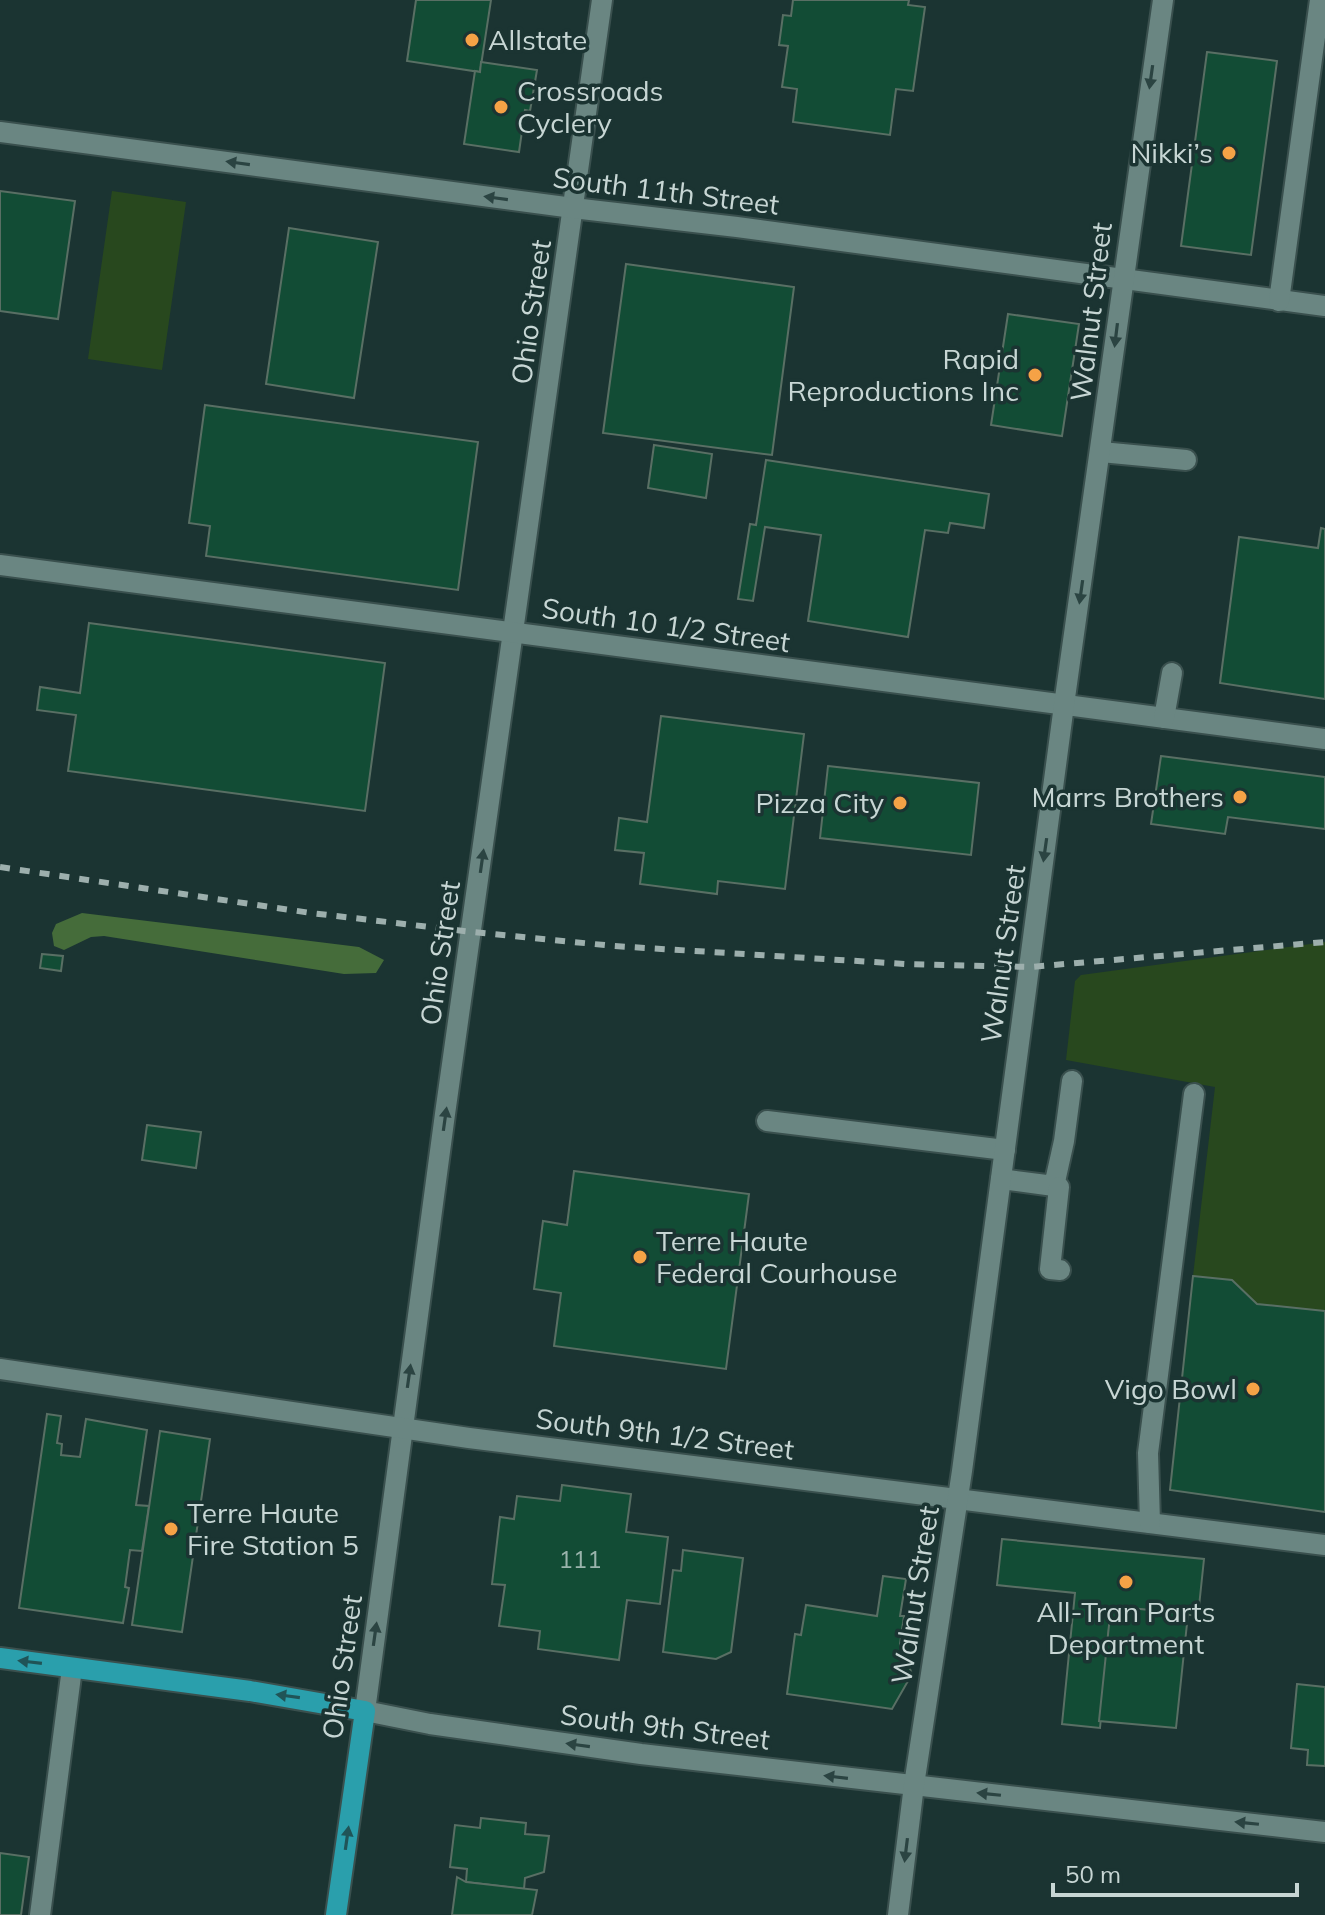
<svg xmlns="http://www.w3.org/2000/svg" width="1325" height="1915" viewBox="0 0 1325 1915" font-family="Mulish,sans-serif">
	<rect width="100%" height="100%" fill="#1b3432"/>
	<g fill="#28481e">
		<path d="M112 191 186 202 162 370 88 359Z"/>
		<path d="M1325 942V1311L1257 1304 1232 1280 1193 1276 1215 1087 1066 1060 1075 981 1081 975Z"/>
	</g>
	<path fill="#456c3a" d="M82 913 359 947 384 960 376 973 344 974 104 936 91 937 64 950 54 946 52 933 56 924Z"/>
	<g fill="#124c35" stroke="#596f64" stroke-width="2">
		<path d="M416 0H491L480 72 407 61Z"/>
		<path d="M793 0H909L908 5 925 7 913 91 896 89 890 135 793 122 797 89 782 87 788 46 779 45 783 15 791 16Z"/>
		<path d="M1207 52 1277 61 1251 255 1181 246Z"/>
		<path d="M481 62 537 70 530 111 525 110 519 152 464 144 475 71 480 72Z"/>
		<path d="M0 191 75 201 58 319 0 311Z"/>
		<path d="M289 228 378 242 354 398 266 384Z"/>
		<path d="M626 264 794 287 772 455 603 433Z"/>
		<path d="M1008 314 1079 324 1062 436 991 425Z"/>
		<path d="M205 405 478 442 458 590 206 556 210 526 189 523Z"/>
		<path d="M654 445 712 454 706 498 648 488Z"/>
		<path d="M766 460 989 494 984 528 950 523 948 533 925 530 908 637 808 621 821 535 765 527 753 601 738 599 750 524 756 525Z"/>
		<path d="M1321 528 1325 529V699L1220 683 1239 537 1318 548Z"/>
		<path d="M89 623 385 663 365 811 68 771 76 715 37 710 40 687 80 693Z"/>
		<path d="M661 716 804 734 785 889 718 881 717 894 640 884 644 853 615 850 619 818 647 822Z"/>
		<path d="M1161 756 1325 777V829L1228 817 1225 834 1151 824Z"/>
		<path d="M828 766 979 783 971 855 820 838Z"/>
		<path d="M42 954 63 956 61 971 40 968Z"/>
		<path d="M147 1125 201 1132 196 1168 142 1160Z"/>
		<path d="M574 1171 749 1194 726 1369 554 1346 561 1293 534 1289 543 1221 567 1225Z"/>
		<path d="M1193 1276 1232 1280 1257 1304 1325 1311V1512L1170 1490Z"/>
		<path d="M47 1414 61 1416 57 1443 62 1444 61 1455 80 1457 86 1419 147 1430 136 1505 149 1506 142 1551 130 1550 125 1587 129 1588 123 1623 19 1608Z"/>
		<path d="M160 1431 210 1439 182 1632 132 1625Z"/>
		<path d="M562 1485 631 1494 626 1532 668 1537 660 1604 627 1600 619 1660 538 1649 540 1631 499 1626 505 1585 492 1584 500 1517 514 1519 517 1496 560 1501Z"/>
		<path d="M1002 1539 1204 1559 1198 1616 1111 1606 1100 1728 1062 1724 1075 1593 997 1585Z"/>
		<path d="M683 1550 743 1558 731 1652 716 1659 663 1652 673 1570 681 1571Z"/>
		<path d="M883 1576 906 1579 900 1616H904L900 1644 912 1674 892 1709 787 1694 795 1634 801 1635 806 1605 877 1616Z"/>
		<path d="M1111 1606 1188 1614 1176 1728 1099 1721Z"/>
		<path d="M1297 1684 1325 1687V1766L1307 1765 1308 1750 1291 1748Z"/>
		<path d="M481 1818 526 1823 525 1834 549 1836 544 1872 525 1878 524 1889 466 1882 467 1869 450 1867 455 1825 480 1828Z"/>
		<path d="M0 1853 29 1857 21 1915H0Z"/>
		<path d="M457 1877 466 1882 537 1890 532 1915H452Z"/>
	</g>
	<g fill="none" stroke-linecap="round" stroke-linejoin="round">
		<g stroke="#3a504e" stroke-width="24">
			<g id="minor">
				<path d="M602 0 445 1114 365 1711 430 1724 641 1754 1325 1832"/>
				<path d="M0 132 573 208 737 227 1325 306"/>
				<path d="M1279 301 1320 0"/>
				<path d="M1101 452 1186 460"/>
				<path d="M0 565 1325 739"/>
				<path d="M1164 718 1172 673"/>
				<path d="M767 1121 1005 1150"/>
				<path d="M1001 1179 1054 1186 1064 1141 1072 1081"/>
				<path d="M1059 1187 1050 1269 1060 1270"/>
				<path d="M0 1369 469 1438 1325 1545"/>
				<path d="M1150 1523 1148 1453 1194 1094"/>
				<path d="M40 1915 72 1668"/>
				<path d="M898 1915 914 1785 962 1471 1064 705 1163 0"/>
			</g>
		</g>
		<g stroke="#3a504e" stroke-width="24">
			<path id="major" d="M0 1658 250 1691 365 1711 336 1915"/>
		</g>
		<use href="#minor" stroke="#6a8682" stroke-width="20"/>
		<use href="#major" stroke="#2a9fac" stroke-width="20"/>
		<path stroke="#9dafad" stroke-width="6" stroke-dasharray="10 10" stroke-linecap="butt" d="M0 867 311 913 472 932 614 946 905 964 1030 967 1325 942"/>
	</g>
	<defs><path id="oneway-solid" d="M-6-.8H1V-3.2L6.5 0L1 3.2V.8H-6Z" transform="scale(2)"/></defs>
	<g fill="#2b4442">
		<use href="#oneway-solid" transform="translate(1151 77) rotate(98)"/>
		<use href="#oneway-solid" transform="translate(238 163) rotate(-172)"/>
		<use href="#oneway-solid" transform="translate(496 198) rotate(-172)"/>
		<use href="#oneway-solid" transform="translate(1116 335) rotate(97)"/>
		<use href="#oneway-solid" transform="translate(1081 592) rotate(98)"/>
		<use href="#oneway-solid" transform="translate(1045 850) rotate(98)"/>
		<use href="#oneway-solid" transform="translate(482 861) rotate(-82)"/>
		<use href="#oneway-solid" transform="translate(445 1119) rotate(-82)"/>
		<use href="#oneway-solid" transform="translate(409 1376) rotate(-82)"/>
		<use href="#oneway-solid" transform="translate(375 1634) rotate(-82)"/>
		<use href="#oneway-solid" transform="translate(578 1745) rotate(-172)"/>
		<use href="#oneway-solid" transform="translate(836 1777) rotate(-173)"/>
		<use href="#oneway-solid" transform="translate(989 1794) rotate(-174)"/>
		<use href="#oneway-solid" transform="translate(1247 1823) rotate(-174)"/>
		<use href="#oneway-solid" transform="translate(906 1850) rotate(97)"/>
	</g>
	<g fill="#205457">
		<use href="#oneway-solid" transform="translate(30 1662) rotate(-173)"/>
		<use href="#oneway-solid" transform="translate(288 1696) rotate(-172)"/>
		<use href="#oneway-solid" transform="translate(347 1838) rotate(-82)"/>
	</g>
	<g fill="#f5a246" stroke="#1b3432" stroke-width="3">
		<circle cx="472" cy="40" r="8"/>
		<circle cx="501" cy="107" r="8"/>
		<circle cx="1229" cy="153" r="8"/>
		<circle cx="1035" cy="375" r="8"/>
		<circle cx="1240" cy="797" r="8"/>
		<circle cx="900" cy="803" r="8"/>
		<circle cx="640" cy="1257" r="8"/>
		<circle cx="1253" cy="1389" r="8"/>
		<circle cx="171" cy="1529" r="8"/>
		<circle cx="1126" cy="1582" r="8"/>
	</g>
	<g text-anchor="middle" stroke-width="7" stroke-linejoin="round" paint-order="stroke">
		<g font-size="24" fill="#9ab4ac">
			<text x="580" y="1568">111</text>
		</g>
		<g font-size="28" fill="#c7d6d4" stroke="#1b3432" text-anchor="end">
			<text x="488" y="50" text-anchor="start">Allstate</text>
			<text x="517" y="101" text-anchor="start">Crossroads<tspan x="517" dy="32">Cyclery</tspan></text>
			<text x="1213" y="163">Nikki’s</text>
			<text x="1019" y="369">Rapid<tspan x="1019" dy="32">Reproductions Inc</tspan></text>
			<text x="1224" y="807">Marrs Brothers</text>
			<text x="884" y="813">Pizza City</text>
			<text x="656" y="1251" text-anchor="start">Terre Haute<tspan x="656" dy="32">Federal Courhouse</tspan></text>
			<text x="1237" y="1399">Vigo Bowl</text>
			<text x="187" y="1523" text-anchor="start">Terre Haute<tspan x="187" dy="32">Fire Station 5</tspan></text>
			<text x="1126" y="1622" text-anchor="middle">All-Tran Parts<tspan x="1126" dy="32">Department</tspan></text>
		</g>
		<g font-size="28" fill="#c7d6d4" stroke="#1b3432">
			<text transform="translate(666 191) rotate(7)" y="10">South 11th Street</text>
			<text transform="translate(531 312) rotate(-82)" y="10">Ohio Street</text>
			<text transform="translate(1091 312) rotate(-83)" y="10">Walnut Street</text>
			<text transform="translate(666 625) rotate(8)" y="10">South 10 1/2 Street</text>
			<text transform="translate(440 953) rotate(-82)" y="10">Ohio Street</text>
			<text transform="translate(1003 954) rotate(-82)" y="10">Walnut Street</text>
			<text transform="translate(665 1434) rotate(7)" y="10">South 9th 1/2 Street</text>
			<text transform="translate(915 1595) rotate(-81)" y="10">Walnut Street</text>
			<text transform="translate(342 1667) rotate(-82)" y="10">Ohio Street</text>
			<text transform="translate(665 1727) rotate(7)" y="10">South 9th Street</text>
		</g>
	</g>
	<path d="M1053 1883v12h244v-12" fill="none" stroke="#c7d6d4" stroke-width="4"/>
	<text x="1065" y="1883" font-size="24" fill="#c7d6d4" stroke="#1b3432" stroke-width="6" paint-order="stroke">50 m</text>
</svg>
